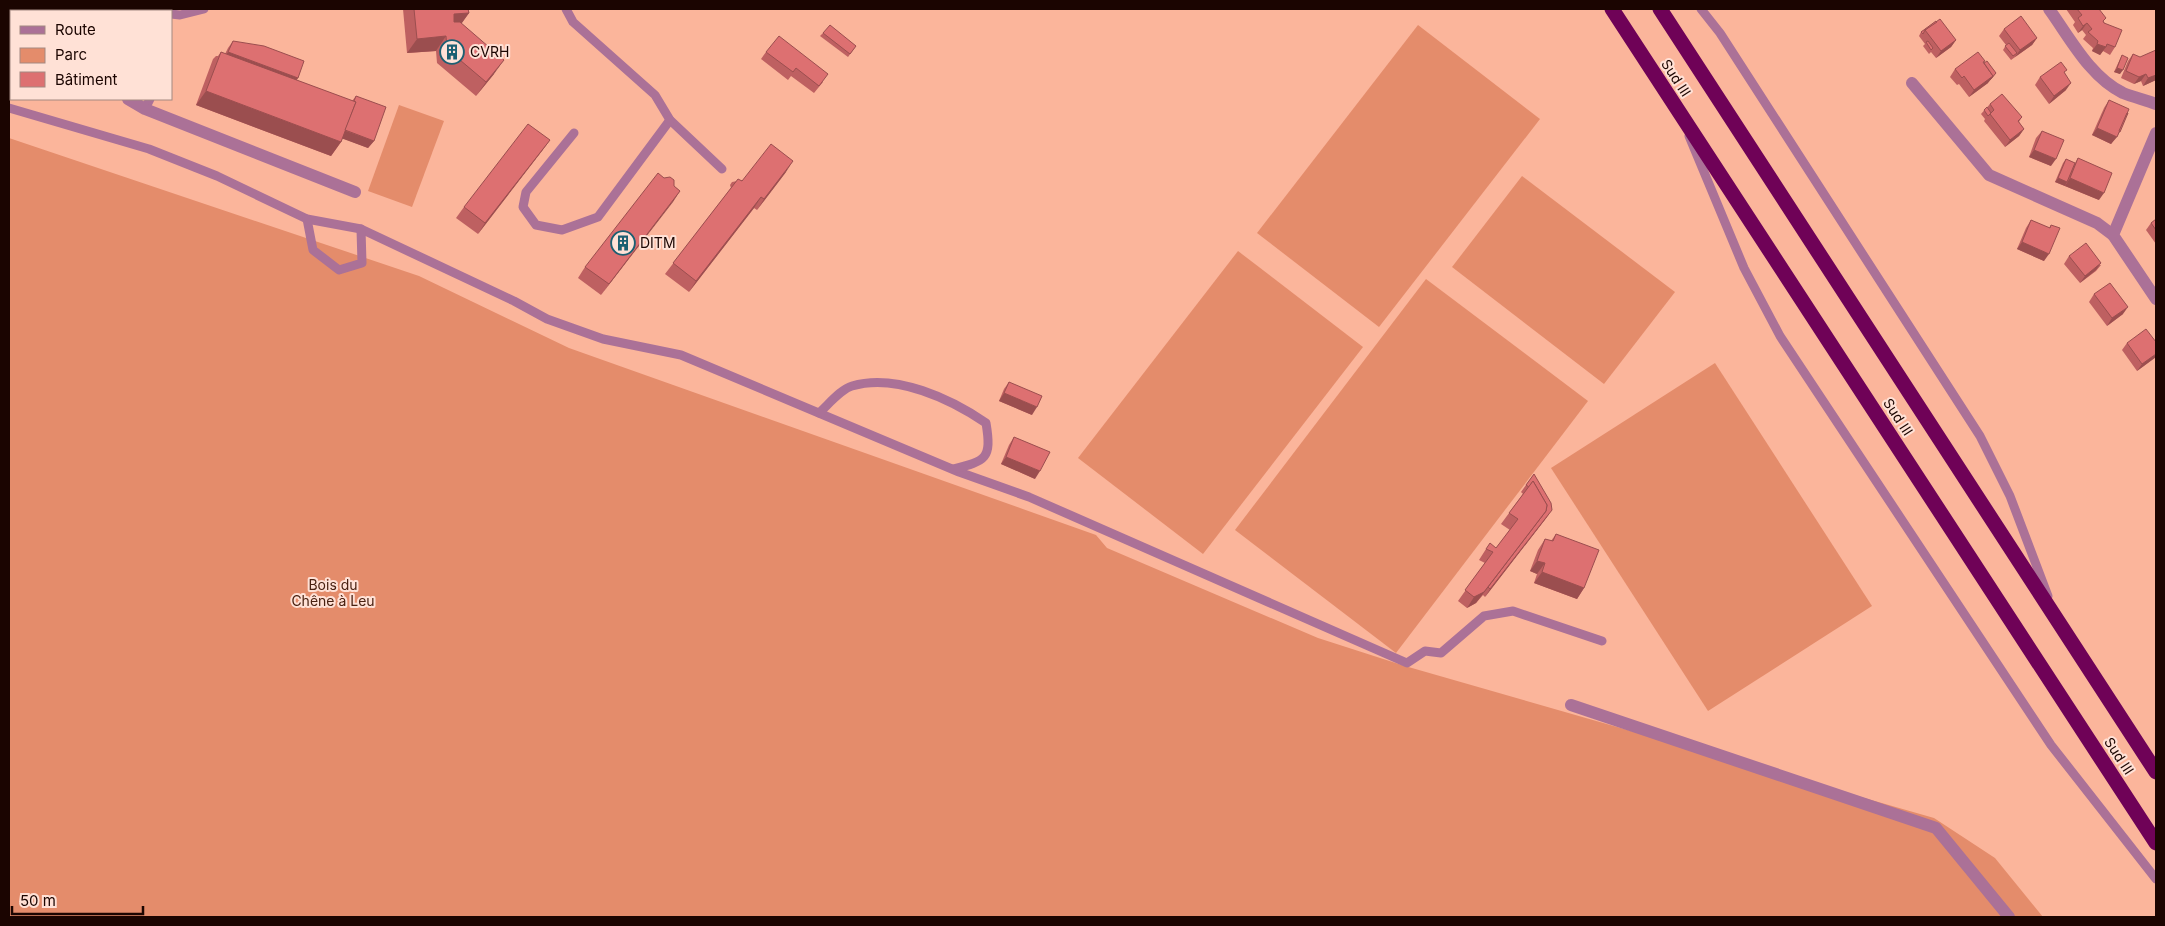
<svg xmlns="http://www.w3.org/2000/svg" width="2165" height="926" viewBox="0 0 2165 926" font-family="Inter,sans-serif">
	<rect width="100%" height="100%" fill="#fbb59b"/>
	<g fill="#e48c6b">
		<path d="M1418 25 1540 119 1379 327 1257 233Z"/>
		<path d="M399 105 444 121 412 207 368 191Z"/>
		<path d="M9 138 419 276 569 348 1096 535 1107 548 1318 638 1405 666 1934 818 1995 858 2043 917H9Z"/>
		<path d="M1522 176 1675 292 1604 384 1452 267Z"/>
		<path d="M1238 251 1363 347 1203 554 1078 458Z"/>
		<path d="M1426 279 1588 401 1396 653 1235 530Z"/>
		<path d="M1715 363 1872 606 1708 711 1551 468Z"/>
	</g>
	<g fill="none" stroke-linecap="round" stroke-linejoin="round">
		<g stroke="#ab7197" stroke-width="9">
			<path d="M156 9 158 11"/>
			<path d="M566 9 573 22 655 95 670 120 722 169"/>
			<path d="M1701 9 1720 33 1980 436 2010 496 2048 596"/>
			<path d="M171 14 180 15 204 9"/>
			<path d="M9 108 149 149 217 176 307 219 361 229 514 301 547 319 603 339 681 355 959 472 1029 497 1407 663 1425 651 1441 653 1484 616 1513 611 1602 641"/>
			<path d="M145 109 150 99"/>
			<path d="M574 133 526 192 523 207 536 225 562 230 598 217 670 120"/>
			<path d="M1689 136 1744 268 1780 336 2051 745 2156 879"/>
			<path d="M307 219 313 250 339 270 362 263 361 229"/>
			<path d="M819 413C828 405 841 389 852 386 896 373 951 399 986 423 992 459 986 461 953 469"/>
		</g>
		<g stroke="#ab7197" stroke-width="12">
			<path d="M46 9 47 11"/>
			<path d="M2049 9C2070 38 2090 77 2123 93 2133 97 2145 100 2156 104"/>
			<path d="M1912 83 1989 175 2097 223 2113 235"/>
			<path d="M128 99 145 109 355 192"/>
			<path d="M2156 133 2113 235 2156 299"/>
			<path d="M1571 705 1936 828 2009 917"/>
		</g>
		<g stroke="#6f0257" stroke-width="15">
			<path d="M1612 9 2156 843"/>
			<path d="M1660 9 2156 772"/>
		</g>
	</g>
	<g fill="#be6061">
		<path d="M403 9H468L469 13 461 24 494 74 476 96 437 63 436 51 407 53Z"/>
		<path d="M2066 9H2099L2104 22 2115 47 2110 55 2103 51 2100 55 2092 51 2093 48 2083 39 2086 35 2082 30 2078 33 2073 25 2075 22Z"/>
		<path d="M1936 21 1956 40 1951 47 1936 58 1931 52 1929 54 1923 46 1925 44 1919 36 1921 32Z"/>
		<path d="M2004 29 2037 38 2032 45 2011 60 2003 50 2006 45 1999 36Z"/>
		<path d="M823 33 856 46 848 57 820 36Z"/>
		<path d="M233 41 298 78 296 80 352 101 356 96 374 141 368 148 342 138 341 142 331 156 196 105 213 59 216 56H218L221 52 225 54 228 48Z"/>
		<path d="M766 52 823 82 814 93 791 76 788 80 761 59Z"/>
		<path d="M2133 54 2156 80 2143 86 2141 81 2134 84 2121 78 2128 61Z"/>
		<path d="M2122 55 2120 74 2114 72 2120 59Z"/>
		<path d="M1983 63 1988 83 1969 97 1959 84 1957 85 1950 77 1955 69Z"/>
		<path d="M2065 73 2066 90 2049 104 2035 85 2040 77Z"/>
		<path d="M2109 100 2120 132 2111 144 2092 135 2104 108Z"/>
		<path d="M1990 104 2022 117 2019 122 2024 129 2019 136 2005 147 1984 121 1985 119 1981 114Z"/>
		<path d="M2042 131 2051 166 2029 157 2036 138Z"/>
		<path d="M550 140 478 234 456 218 464 207Z"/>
		<path d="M2078 158 2099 200 2055 182 2063 163 2066 159 2075 163Z"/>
		<path d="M786 172 757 210 754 208 689 292 665 274 731 188 730 185 732 182Z"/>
		<path d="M674 186 680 191 601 295 578 278 585 267Z"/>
		<path d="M2156 219V244L2146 230 2151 223Z"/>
		<path d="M2031 220 2049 228 2051 225 2044 261 2017 249 2026 228Z"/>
		<path d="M2069 256 2100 265H2101L2096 271 2080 283 2064 264Z"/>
		<path d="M2094 294 2123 314 2107 326 2089 302Z"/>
		<path d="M2127 343 2156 357 2137 371 2122 350Z"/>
		<path d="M1009 382 1032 415 999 401 1004 389Z"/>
		<path d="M1014 437 1035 479 1001 464 1009 445Z"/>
		<path d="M1534 474 1547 517 1485 597 1483 595 1476 603 1467 608 1458 601 1485 563 1479 560 1486 549 1496 548 1510 530 1501 524 1523 494 1521 492Z"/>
		<path d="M1556 534 1584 588 1577 599 1534 583 1537 574 1530 571 1538 550 1545 539 1551 541Z"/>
	</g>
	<g fill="#9b4e4f">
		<path d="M110 9H123L121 11H108Z"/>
		<path d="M469 13 459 27 444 28 454 14Z"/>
		<path d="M2087 23 2082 30 2078 33 2083 26Z"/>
		<path d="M446 36 436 51 407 53 417 39Z"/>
		<path d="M2037 38 2032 45 2015 57 2020 50Z"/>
		<path d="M1956 40 1951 47 1936 58 1941 51Z"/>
		<path d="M2097 44 2106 47 2100 55 2092 51Z"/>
		<path d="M228 52 298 78 293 85 223 59Z"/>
		<path d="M504 60 494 74 476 96 486 82Z"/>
		<path d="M2117 68 2123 70 2120 74 2114 72Z"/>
		<path d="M1996 73 1988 83 1969 97 1974 90Z"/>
		<path d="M2146 74 2141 81 2134 84 2139 77Z"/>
		<path d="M2156 75V80L2143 86 2148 78Z"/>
		<path d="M2071 83 2066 90 2049 104 2054 96Z"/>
		<path d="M206 91 341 142 331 156 196 105Z"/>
		<path d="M2097 128 2117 137 2111 144 2092 135Z"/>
		<path d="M2024 129 2019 136 2005 147 2010 140Z"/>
		<path d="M343 130 374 141 368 148 338 137Z"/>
		<path d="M550 140 542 151 478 234 485 223Z"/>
		<path d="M2034 150 2056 159 2051 166 2029 157Z"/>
		<path d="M793 161 786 172 757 210 764 199Z"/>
		<path d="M2058 178 2067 182 2065 186 2055 182Z"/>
		<path d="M2070 178 2104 193 2099 200 2065 186Z"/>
		<path d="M680 191 673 202 601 295 609 284Z"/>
		<path d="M761 197 754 208 689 292 696 281Z"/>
		<path d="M2022 242 2049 254 2044 261 2017 249Z"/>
		<path d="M2101 263 2096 270 2080 283 2085 276Z"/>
		<path d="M2128 307 2123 314 2107 326 2112 318Z"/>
		<path d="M2156 354V357L2137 371 2142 364Z"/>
		<path d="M1004 393 1037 407 1032 415 999 401Z"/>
		<path d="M1006 457 1040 471 1035 479 1001 464Z"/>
		<path d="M1552 510 1547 517 1485 597 1490 589Z"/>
		<path d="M1546 511 1476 603 1467 608 1474 597Z"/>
		<path d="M1537 561 1545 563 1537 574 1530 571Z"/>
		<path d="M1542 572 1584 588 1577 599 1534 583Z"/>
	</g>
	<g fill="#dd7071" stroke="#9b4e4f">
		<path d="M414 9H468L469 13 454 14V22H460L504 60 486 82 447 49 446 36 417 39Z"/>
		<path d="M2077 9H2099L2106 18 2103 21 2104 23 2122 30 2115 47 2107 44 2106 47 2097 44 2098 41 2088 32 2092 29 2087 23 2083 26 2078 18 2082 15Z"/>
		<path d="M2021 16 2037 38 2020 50 2004 29Z"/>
		<path d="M1940 19 1956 40 1941 51 1925 30Z"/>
		<path d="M1936 21 1937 22 1925 30 1923 34 1921 32Z"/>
		<path d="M830 25 856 46 850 54 823 33Z"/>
		<path d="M779 36 828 74 819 86 796 68 793 72 766 52Z"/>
		<path d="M233 41 264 46 304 61 298 78 228 52Z"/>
		<path d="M1928 41 1933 48 1931 50 1926 42Z"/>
		<path d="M2009 43 2017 53 2013 56 2005 46Z"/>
		<path d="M2156 50V75L2148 78 2146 74 2139 77 2126 71 2133 54 2140 57Z"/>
		<path d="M221 52 356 102 341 142 206 91Z"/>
		<path d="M1978 52 1985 61 1983 62 1993 76 1974 90 1964 76 1962 78 1955 69Z"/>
		<path d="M2122 55 2128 58 2123 70 2117 68Z"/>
		<path d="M1987 61 1996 73 1990 80 1993 76 1984 63Z"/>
		<path d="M2061 62 2067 70 2064 72 2071 83 2054 96 2040 77Z"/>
		<path d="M2002 94 2022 117 2018 121 2024 129 2010 140 1990 114 1994 110 1990 104Z"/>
		<path d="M356 96 386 107 374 141 345 130 356 102 354 101Z"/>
		<path d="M2109 100 2129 109 2117 137 2097 128Z"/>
		<path d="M1987 107 1991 113 1988 116 1984 110Z"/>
		<path d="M2127 113H2128L2120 132 2119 131Z"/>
		<path d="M528 124 550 140 485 223 464 207Z"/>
		<path d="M2042 131 2064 140 2056 159 2034 150Z"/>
		<path d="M771 144 793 161 764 199 761 197 696 281 673 263 738 179 742 181Z"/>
		<path d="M2078 158 2112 173 2104 193 2070 178Z"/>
		<path d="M2066 159 2075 163 2067 182 2058 178Z"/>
		<path d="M658 173 664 178 670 177 674 180V186L680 191 609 284 585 267Z"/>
		<path d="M2156 219V230L2151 223Z"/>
		<path d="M2031 220 2050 228 2051 225 2060 228 2049 254 2022 242Z"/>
		<path d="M2086 243 2101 263 2085 276 2069 256Z"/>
		<path d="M2110 283 2128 307 2112 318 2094 294Z"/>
		<path d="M2146 329 2156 342V354L2142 364 2127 343Z"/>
		<path d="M1009 382 1042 396 1037 407 1004 393Z"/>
		<path d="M1014 437 1050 452 1040 471 1006 457Z"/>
		<path d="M1534 474 1551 503 1552 510 1490 589 1488 587 1546 511 1547 505 1533 481 1529 487 1526 485Z"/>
		<path d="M1533 481 1547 505 1546 511 1484 592 1474 597 1465 590 1493 552 1486 549 1490 543 1496 548 1518 519 1509 513Z"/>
		<path d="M1556 534 1599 550 1584 588 1542 572 1545 563 1537 561 1545 539 1553 541Z"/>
	</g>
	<defs>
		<g id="building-ring" transform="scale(1.25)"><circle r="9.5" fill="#ffe1d6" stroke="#1b5f72" stroke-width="1.5"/><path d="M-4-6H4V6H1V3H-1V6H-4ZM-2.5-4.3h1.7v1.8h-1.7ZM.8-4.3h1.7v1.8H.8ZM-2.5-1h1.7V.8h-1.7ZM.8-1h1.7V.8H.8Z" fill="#1b5f72"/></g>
	</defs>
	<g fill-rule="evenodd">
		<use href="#building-ring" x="452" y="52"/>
		<use href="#building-ring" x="623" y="243"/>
	</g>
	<g text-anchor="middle" stroke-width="4" stroke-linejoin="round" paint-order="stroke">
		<g font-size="14" fill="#1b0501" stroke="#ffe1d6" text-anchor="start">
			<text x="470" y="57">CVRH</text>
			<text x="640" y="248">DITM</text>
		</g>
		<g font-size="14" fill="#1b0501" stroke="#ffe1d6">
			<text transform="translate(1676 78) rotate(57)" y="5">Sud III</text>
			<text transform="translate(1898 417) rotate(57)" y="5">Sud III</text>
			<text transform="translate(2119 756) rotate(57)" y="5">Sud III</text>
		</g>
		<g font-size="14" fill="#492111" stroke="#ffe1d6">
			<text x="333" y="590">Bois du<tspan x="333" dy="16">Chêne à Leu</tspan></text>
		</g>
	</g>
	<rect width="2165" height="926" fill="none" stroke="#1b0501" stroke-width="20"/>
	<rect x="10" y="10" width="162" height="90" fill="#ffe1d6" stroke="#a48981"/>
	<rect x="20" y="26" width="25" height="8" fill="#ab7197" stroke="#a48981"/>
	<text x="55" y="35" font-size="15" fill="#1b0501">Route</text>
	<rect x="20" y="48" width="25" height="15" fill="#e48c6b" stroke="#a48981"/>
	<text x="55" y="60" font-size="15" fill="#1b0501">Parc</text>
	<rect x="20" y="72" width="25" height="15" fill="#dd7071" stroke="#a48981"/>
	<text x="55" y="85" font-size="15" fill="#1b0501">Bâtiment</text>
	<path d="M12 906v8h131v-8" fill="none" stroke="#1b0501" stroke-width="2.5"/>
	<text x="20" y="906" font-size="15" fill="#1b0501" stroke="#ffe1d6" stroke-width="4" paint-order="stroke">50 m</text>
</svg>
